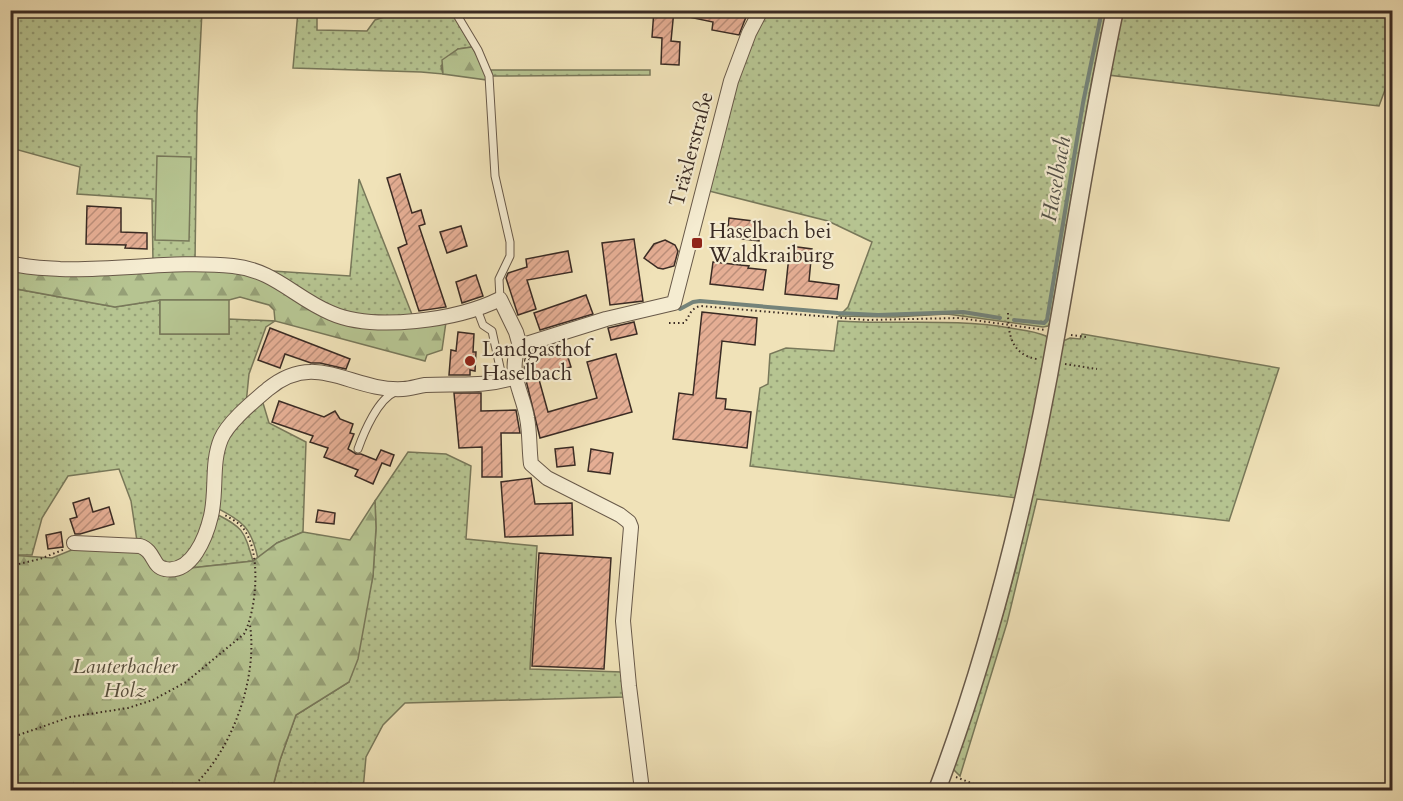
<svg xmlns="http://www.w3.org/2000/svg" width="1403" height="801" viewBox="0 0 1403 801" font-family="Cardo,serif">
	<defs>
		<pattern id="grass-dots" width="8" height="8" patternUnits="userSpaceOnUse" patternTransform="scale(1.5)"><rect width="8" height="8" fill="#b6c491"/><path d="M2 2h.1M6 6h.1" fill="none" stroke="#959f76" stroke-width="1.8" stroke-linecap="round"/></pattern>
		<pattern id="forest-firs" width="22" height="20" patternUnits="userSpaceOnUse" patternTransform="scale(1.5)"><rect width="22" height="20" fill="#b6c491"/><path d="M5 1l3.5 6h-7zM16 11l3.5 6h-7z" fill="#959f76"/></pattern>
		<pattern id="building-hatch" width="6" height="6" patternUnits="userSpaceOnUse" patternTransform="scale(1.5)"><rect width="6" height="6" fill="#e5ae94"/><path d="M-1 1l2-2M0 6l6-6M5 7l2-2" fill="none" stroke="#bb8e79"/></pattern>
	</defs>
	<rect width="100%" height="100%" fill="#f0e2b8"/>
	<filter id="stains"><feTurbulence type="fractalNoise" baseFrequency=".00333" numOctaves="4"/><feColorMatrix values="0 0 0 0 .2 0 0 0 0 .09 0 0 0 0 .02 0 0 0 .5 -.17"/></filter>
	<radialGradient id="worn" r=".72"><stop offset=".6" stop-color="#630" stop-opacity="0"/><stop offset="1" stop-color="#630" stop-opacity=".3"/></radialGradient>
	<g fill="url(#grass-dots)" stroke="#78785a" stroke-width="1.5">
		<path d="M10 11H202L197 113 195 262 153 263 152 199 77 194 80 167 11 148Z"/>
		<path d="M298 11H317V30L367 31 375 20 391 15 392 11H451L472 47 458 49 441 66 443 74 421 72 293 68Z"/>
		<path d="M768 11H1107L1092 80 1050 322 1048 326 1043 327 947 314 894 317 839 316 848 307 872 242 828 221 709 191C725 132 735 63 768 11Z"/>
		<path d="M1122 11H1392V71L1379 106 1108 75Z"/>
		<path d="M491 70H650V75L492 76Z"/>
		<path d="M359 179 413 317 378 320 335 311 272 271 350 276Z"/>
		<path d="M11 288 115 307 160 300V334H229V319L275 321 266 327 249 374 246 404 222 433 210 501 191 557 168 567 137 541 131 501 119 469 68 476 42 518 32 555H11Z"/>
		<path d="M838 321C896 325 952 318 1010 328 1022 330 1035 331 1046 336L1048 341 1017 498 750 466 760 388 768 384 770 354 786 348 834 351Z"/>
		<path d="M1082 334 1279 368 1229 521 1037 499 1007 623 960 776 953 769 996 638 1016 568 1063 341 1070 338 1080 339Z"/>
		<path d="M261 403H263L269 423 306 442 303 532 277 543 258 559C251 526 243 522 215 507L223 439Z"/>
		<path d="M408 452 446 454 471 466 466 539 537 546 530 669 622 672 624 697 405 703 383 725 366 757 363 790H272L280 760 296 715 349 682 373 576 376 528 375 501Z"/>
		<path d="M214 513C243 527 244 530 253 561L182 569Z"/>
	</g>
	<g fill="url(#forest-firs)" stroke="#78785a" stroke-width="1.5">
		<path d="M472 47 483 66 487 80 443 74 442 60 458 49Z"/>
		<path d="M11 267 197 268 256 273 324 314 446 322 442 350 427 355 425 361 275 321 274 310 269 305 240 297 229 300H160L115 307 11 288Z"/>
		<path d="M375 501 376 528 373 576 358 659 349 682 296 715 280 760 272 790H11L10 555 52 558 74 549 137 548 152 559 182 569 253 561 277 543 303 532 350 540Z"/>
	</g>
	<g fill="#b6c491" stroke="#78785a" stroke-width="1.5">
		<path d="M157 156 191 157 189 241 155 240Z"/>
		<rect x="160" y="300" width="69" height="34"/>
	</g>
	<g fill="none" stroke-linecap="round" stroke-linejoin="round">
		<g stroke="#74837a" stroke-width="4">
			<path d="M680 309 693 302 700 301 838 313 878 315 963 312 1000 318"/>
			<path d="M1014 320 1044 323 1047 320 1083 103 1102 10"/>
		</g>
	</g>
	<g fill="url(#building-hatch)" stroke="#3a2b24" stroke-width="1.5">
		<path d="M654 10H674L671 41 680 42 679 65 661 64 662 38 652 37Z"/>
		<path d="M679 10H715L746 17 739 35 712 30 713 22 679 15Z"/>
		<path d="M400 174 412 213 421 210 425 224 419 226 446 307 419 311 398 248 407 244 387 178Z"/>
		<path d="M87 206 121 208V232L147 233V249L125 248 126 245 86 244Z"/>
		<path d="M729 218 761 222 759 241 727 237Z"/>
		<path d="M461 226 467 246 447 253 440 232Z"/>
		<path d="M634 239 643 301 610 305 602 243Z"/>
		<path d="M665 240 675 245 678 251 674 266 663 269 658 268 644 258 654 244Z"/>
		<path d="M790 246 812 249 809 281 839 285 837 299 785 294Z"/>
		<path d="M568 251 572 272 527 280 536 309 518 315 506 278 508 273 527 267 526 259Z"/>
		<path d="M713 262 749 266 748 268 766 270 763 290 710 284Z"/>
		<path d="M476 275 483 296 462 303 456 282Z"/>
		<path d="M586 295 593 314 540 330 534 313Z"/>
		<path d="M702 312 757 318 755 345 722 341 716 398 726 399 725 409 751 412 747 448 673 439 679 393 693 395Z"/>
		<path d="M634 322 637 334 611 340 608 328Z"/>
		<path d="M270 328 350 359 346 369 320 363H311L285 354 280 368 258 360Z"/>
		<path d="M458 332 474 334 473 352H476L475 371 470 370V375H449L451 350 456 351Z"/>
		<path d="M565 348 571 367 538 376 548 412 597 398 587 362 616 354 632 412 540 438 524 372 525 359Z"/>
		<path d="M454 393H481V411L516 410 520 433H501L502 477H482V447L459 448Z"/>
		<path d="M279 401 324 417 335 411 340 419 353 424 350 433 354 434 348 449 356 454H361L376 460 381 450 394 455 390 466 382 463 373 484 355 476 358 470 324 457 328 448 310 442 313 436 272 422Z"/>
		<path d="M573 447 575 465 557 467 555 449Z"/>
		<path d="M591 449 613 453 610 474 588 471Z"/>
		<path d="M531 478 535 504 572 503 573 535 505 537 501 482Z"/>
		<path d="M89 498 93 512 109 507 114 524 80 534H75L70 519 77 517 73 503Z"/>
		<path d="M318 510 335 513 334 524 316 522Z"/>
		<path d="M61 532 63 547 48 549 46 535Z"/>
		<path d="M539 553 611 558 604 669 532 666Z"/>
	</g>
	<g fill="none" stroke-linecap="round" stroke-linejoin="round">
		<g stroke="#685949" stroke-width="9">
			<g id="service">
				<path d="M454 10 478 50 489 76 495 176 510 242V256L499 279 500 299"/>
				<path d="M477 309 483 325 492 331 503 381"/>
				<path d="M358 449C364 432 378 399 395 392"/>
			</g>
		</g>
		<g stroke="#685949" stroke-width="16">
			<g id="minor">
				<path d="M10 263C27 268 43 268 60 269 118 271 176 260 233 266 274 270 295 298 331 313 374 332 458 320 500 299L516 332 520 346C506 370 523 393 527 418 530 433 529 449 531 464L547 478 620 515 629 522 631 527 623 621 629 686 642 790"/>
				<path d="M520 346 606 319 674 303 731 81 749 33 761 10"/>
				<path d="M74 543 140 546C155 551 152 567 165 569 192 574 206 537 211 516 217 491 211 463 221 439 228 422 254 401 268 389 317 349 351 392 403 389 410 389 418 386 425 385 460 383 481 388 516 377"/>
			</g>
		</g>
		<g stroke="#685949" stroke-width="19">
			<path id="tertiary" d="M937 790C993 642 1030 487 1057 331 1076 224 1092 117 1115 10"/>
		</g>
		<g stroke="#3a2b24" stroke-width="2" stroke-dasharray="1.5 3" stroke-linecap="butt">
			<path d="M1008 313C1008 335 1012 355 1037 359"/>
			<path d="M669 323H684C690 317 689 309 700 306L867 320 959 318 1045 330"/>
			<path d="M1071 335 1086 337"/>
			<path d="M1065 364 1097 369"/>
			<path d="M10 566 40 559 65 549"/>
			<path d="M10 738 70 717 128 708 153 700 186 682 244 634C257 610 262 549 242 527 237 521 229 518 223 514"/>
			<path d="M956 777 976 785"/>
			<path d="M189 790C231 754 258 680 250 625"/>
		</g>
		<use href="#service" stroke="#f5ecd1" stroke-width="7"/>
		<use href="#minor" stroke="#f5ecd1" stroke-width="14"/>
		<use href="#tertiary" stroke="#f5ecd1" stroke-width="16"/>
	</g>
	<g fill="#8f2418" stroke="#f5ecd1" stroke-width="2">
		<rect x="691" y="237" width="12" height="12" rx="3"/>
		<circle cx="470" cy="361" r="6"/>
	</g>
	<g text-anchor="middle" stroke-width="4.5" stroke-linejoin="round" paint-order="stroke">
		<g font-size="21" fill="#3a2b24" stroke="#f5ecd1">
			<text transform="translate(691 149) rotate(-75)" y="7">Träxlerstraße</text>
		</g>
		<g font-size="21" fill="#3a2b24" stroke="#f5ecd1" text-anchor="start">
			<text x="709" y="238">Haselbach bei<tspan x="709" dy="24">Waldkraiburg</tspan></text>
			<text x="482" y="356">Landgasthof<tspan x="482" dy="24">Haselbach</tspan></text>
		</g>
		<g font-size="21" font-style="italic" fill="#59513f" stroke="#f5ecd1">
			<text x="125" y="673">Lauterbacher<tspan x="125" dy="24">Holz</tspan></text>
		</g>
		<g font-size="22" font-style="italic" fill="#525048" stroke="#f5ecd1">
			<text transform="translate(1055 179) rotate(-80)" y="8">Haselbach</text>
		</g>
	</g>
	<rect width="1403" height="801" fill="none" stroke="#f0e2b8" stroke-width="36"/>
	<rect x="12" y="12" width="1379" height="777" fill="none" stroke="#3a2b24" stroke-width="3"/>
	<rect x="18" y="18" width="1367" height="765" fill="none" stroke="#3a2b24" stroke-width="1.5"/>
	<rect width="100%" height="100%" filter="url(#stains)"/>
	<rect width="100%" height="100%" fill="url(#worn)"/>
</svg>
